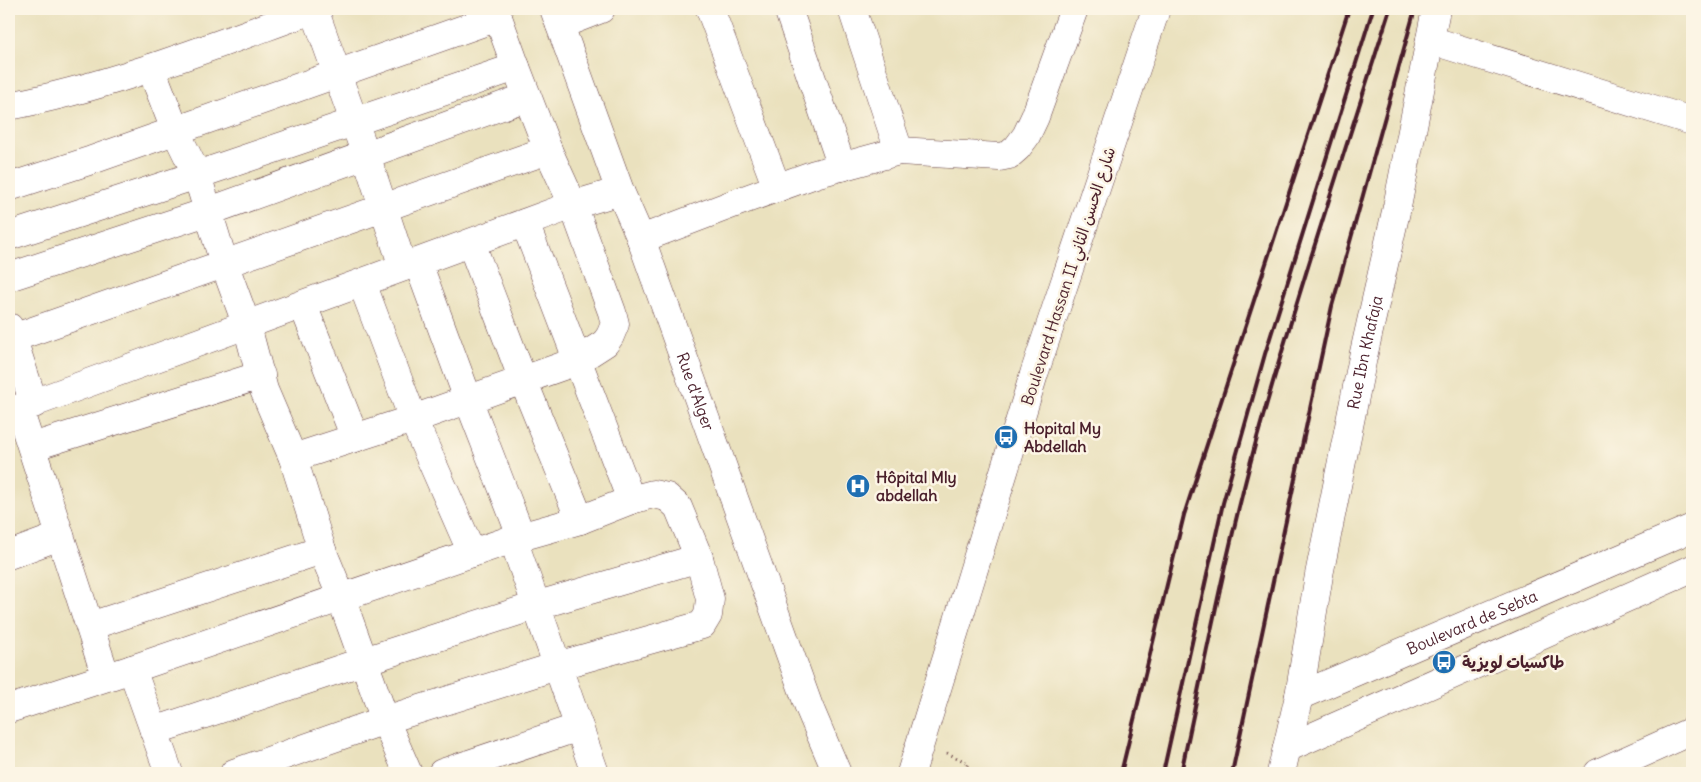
<svg xmlns="http://www.w3.org/2000/svg" width="1701" height="782" viewBox="0 0 1701 782" font-family="Delius,'Playpen Sans Arabic',sans-serif">
	<rect width="100%" height="100%" fill="#fcf5e5"/>
	<filter id="ink" filterUnits="userSpaceOnUse"><feTurbulence type="fractalNoise" baseFrequency=".02" numOctaves="2"/><feDisplacementMap in="SourceGraphic" scale="10" xChannelSelector="R" yChannelSelector="G"/><feConvolveMatrix kernelMatrix="1 2 1 2 8 2 1 2 1" color-interpolation-filters="sRGB"/></filter>
	<filter id="wash" filterUnits="userSpaceOnUse"><feTurbulence type="fractalNoise" baseFrequency=".0096" numOctaves="4" result="noise"/><feDisplacementMap in="SourceGraphic" scale="20" xChannelSelector="R" yChannelSelector="G"/><feGaussianBlur stdDeviation="1.12" result="paint"/><feColorMatrix in="noise" values="0 0 0 0 0 0 0 0 0 0 0 0 0 0 0 0 0 1.4 0 .05"/><feComposite in="paint" operator="in"/></filter>
	<g filter="url(#wash)">
		<rect width="100%" height="100%" fill="#eae1be"/>
	</g>
	<g filter="url(#ink)">
		<g fill="none" stroke-linecap="round" stroke-linejoin="round">
			<g stroke="#623c41" stroke-width="29">
				<g id="minor">
					<path d="M314 9 366 155 403 267"/>
					<path id="s1" d="M554 9 620 191 641 239 809 707 837 773"/>
					<path d="M710 9 777 188"/>
					<path d="M788 9 842 167"/>
					<path d="M852 9 899 151"/>
					<path d="M560 25 601 9"/>
					<path d="M1430 40 1692 121"/>
					<path d="M151 68 175 130 197 175 224 263 247 326 264 390 293 458 322 550 336 584 385 720 408 773"/>
					<path d="M9 106C114 86 215 45 315 9"/>
					<path d="M9 187 92 160 498 17"/>
					<path d="M525 223 631 500"/>
					<path d="M9 236 197 175 516 67"/>
					<path d="M641 239 738 202 815 174 899 151 999 157 1009 155 1017 148 1026 136 1035 117 1074 9"/>
					<path d="M471 243 523 380 580 520"/>
					<path d="M418 263 468 399 521 536"/>
					<path d="M9 277 207 212 527 97"/>
					<path d="M362 283 413 419 472 553"/>
					<path d="M303 305 355 438"/>
					<path d="M9 327 34 404"/>
					<path d="M13 338 548 150"/>
					<path d="M19 409 106 677"/>
					<path d="M9 412 573 205 620 191"/>
					<path d="M32 447 261 375"/>
					<path d="M293 458 413 419 577 361 605 343 610 336 615 324 612 312 573 205 548 150 516 67 495 9"/>
					<path d="M513 539 595 773"/>
					<path d="M9 555 60 536"/>
					<path d="M90 626 322 550"/>
					<path d="M132 669 169 773"/>
					<path id="s2" d="M1299 696 1692 528"/>
					<path d="M9 709 132 669 513 539 580 520 631 500 653 494 667 497 678 507 699 558 710 599 708 615 702 625 557 666 385 720 234 773"/>
					<path d="M154 731 364 661 535 606 699 558"/>
					<path d="M1287 748 1692 569"/>
					<path d="M442 773 579 727"/>
					<path id="s3" d="M1281 773 1299 696 1319 575 1363 357 1397 207 1436 9"/>
					<path d="M1598 773 1692 731"/>
				</g>
			</g>
			<g stroke="#623c41" stroke-width="29">
				<path id="major" d="M911 773 1034 374 1156 9"/>
			</g>
			<path stroke="#623c41" stroke-width="3" stroke-dasharray="1 4" stroke-linecap="butt" d="M947 753 968 763 964 773"/>
			<use href="#minor" stroke="#fff" stroke-width="28"/>
			<use href="#major" stroke="#fff" stroke-width="28"/>
			<g stroke="#4a1f2b" stroke-width="4">
				<path d="M1121 773 1184 515 1349 9"/>
				<path d="M1163 773 1223 503 1265 354 1373 9"/>
				<path d="M1181 773C1206 655 1229 536 1262 420 1301 282 1347 145 1390 9"/>
				<path d="M1232 773 1332 306 1415 9"/>
			</g>
		</g>
	</g>
	<defs>
		<g id="bus-disc" transform="scale(1.25)"><circle r="9.5" fill="#1f6fb2" stroke="#fcf5e5"/><path d="M-5-6H5V4H4V6H2V4H-2V6H-4V4H-5ZM-3.5-4V0h7V-4ZM-3.5 1.2v1.5H-2V1.2ZM2 1.2v1.5H3.5V1.2Z" fill="#fff"/></g>
		<g id="hospital-disc" transform="scale(1.25)"><circle r="9.5" fill="#1f6fb2" stroke="#fcf5e5"/><path d="M-5-5h3v3.5h4V-5h3V5h-3V1.5h-4V5h-3Z" fill="#fff"/></g>
	</defs>
	<g fill-rule="evenodd">
		<use href="#bus-disc" x="1006" y="437"/>
		<use href="#hospital-disc" x="858" y="486"/>
		<use href="#bus-disc" x="1444" y="662"/>
	</g>
	<g text-anchor="middle" stroke-width="5" stroke-linejoin="round" paint-order="stroke">
		<g font-size="16" fill="#4a1f2b" stroke="#fcf5e5">
			<text transform="translate(1068 276) rotate(-72)" y="6">Boulevard Hassan II شارع الحسن الثاني</text>
			<text dy="6" stroke="none"><textPath href="#s3" startOffset="429">Rue Ibn Khafaja</textPath></text>
			<text dy="6" stroke="none"><textPath href="#s1" startOffset="408">Rue d'Alger</textPath></text>
			<text dy="6" stroke="none"><textPath href="#s2" startOffset="188">Boulevard de Sebta</textPath></text>
		</g>
		<g font-size="16" font-weight="bold" fill="#4a1f2b" stroke="#fcf5e5" text-anchor="start">
			<text x="1024" y="434">Hopital My<tspan x="1024" dy="18">Abdellah</tspan></text>
			<text x="876" y="483">Hôpital Mly<tspan x="876" dy="18">abdellah</tspan></text>
			<text x="1462" y="668">طاكسيات لويزية</text>
		</g>
	</g>
	<rect width="1701" height="782" fill="none" stroke="#fcf5e5" stroke-width="30"/>
</svg>
